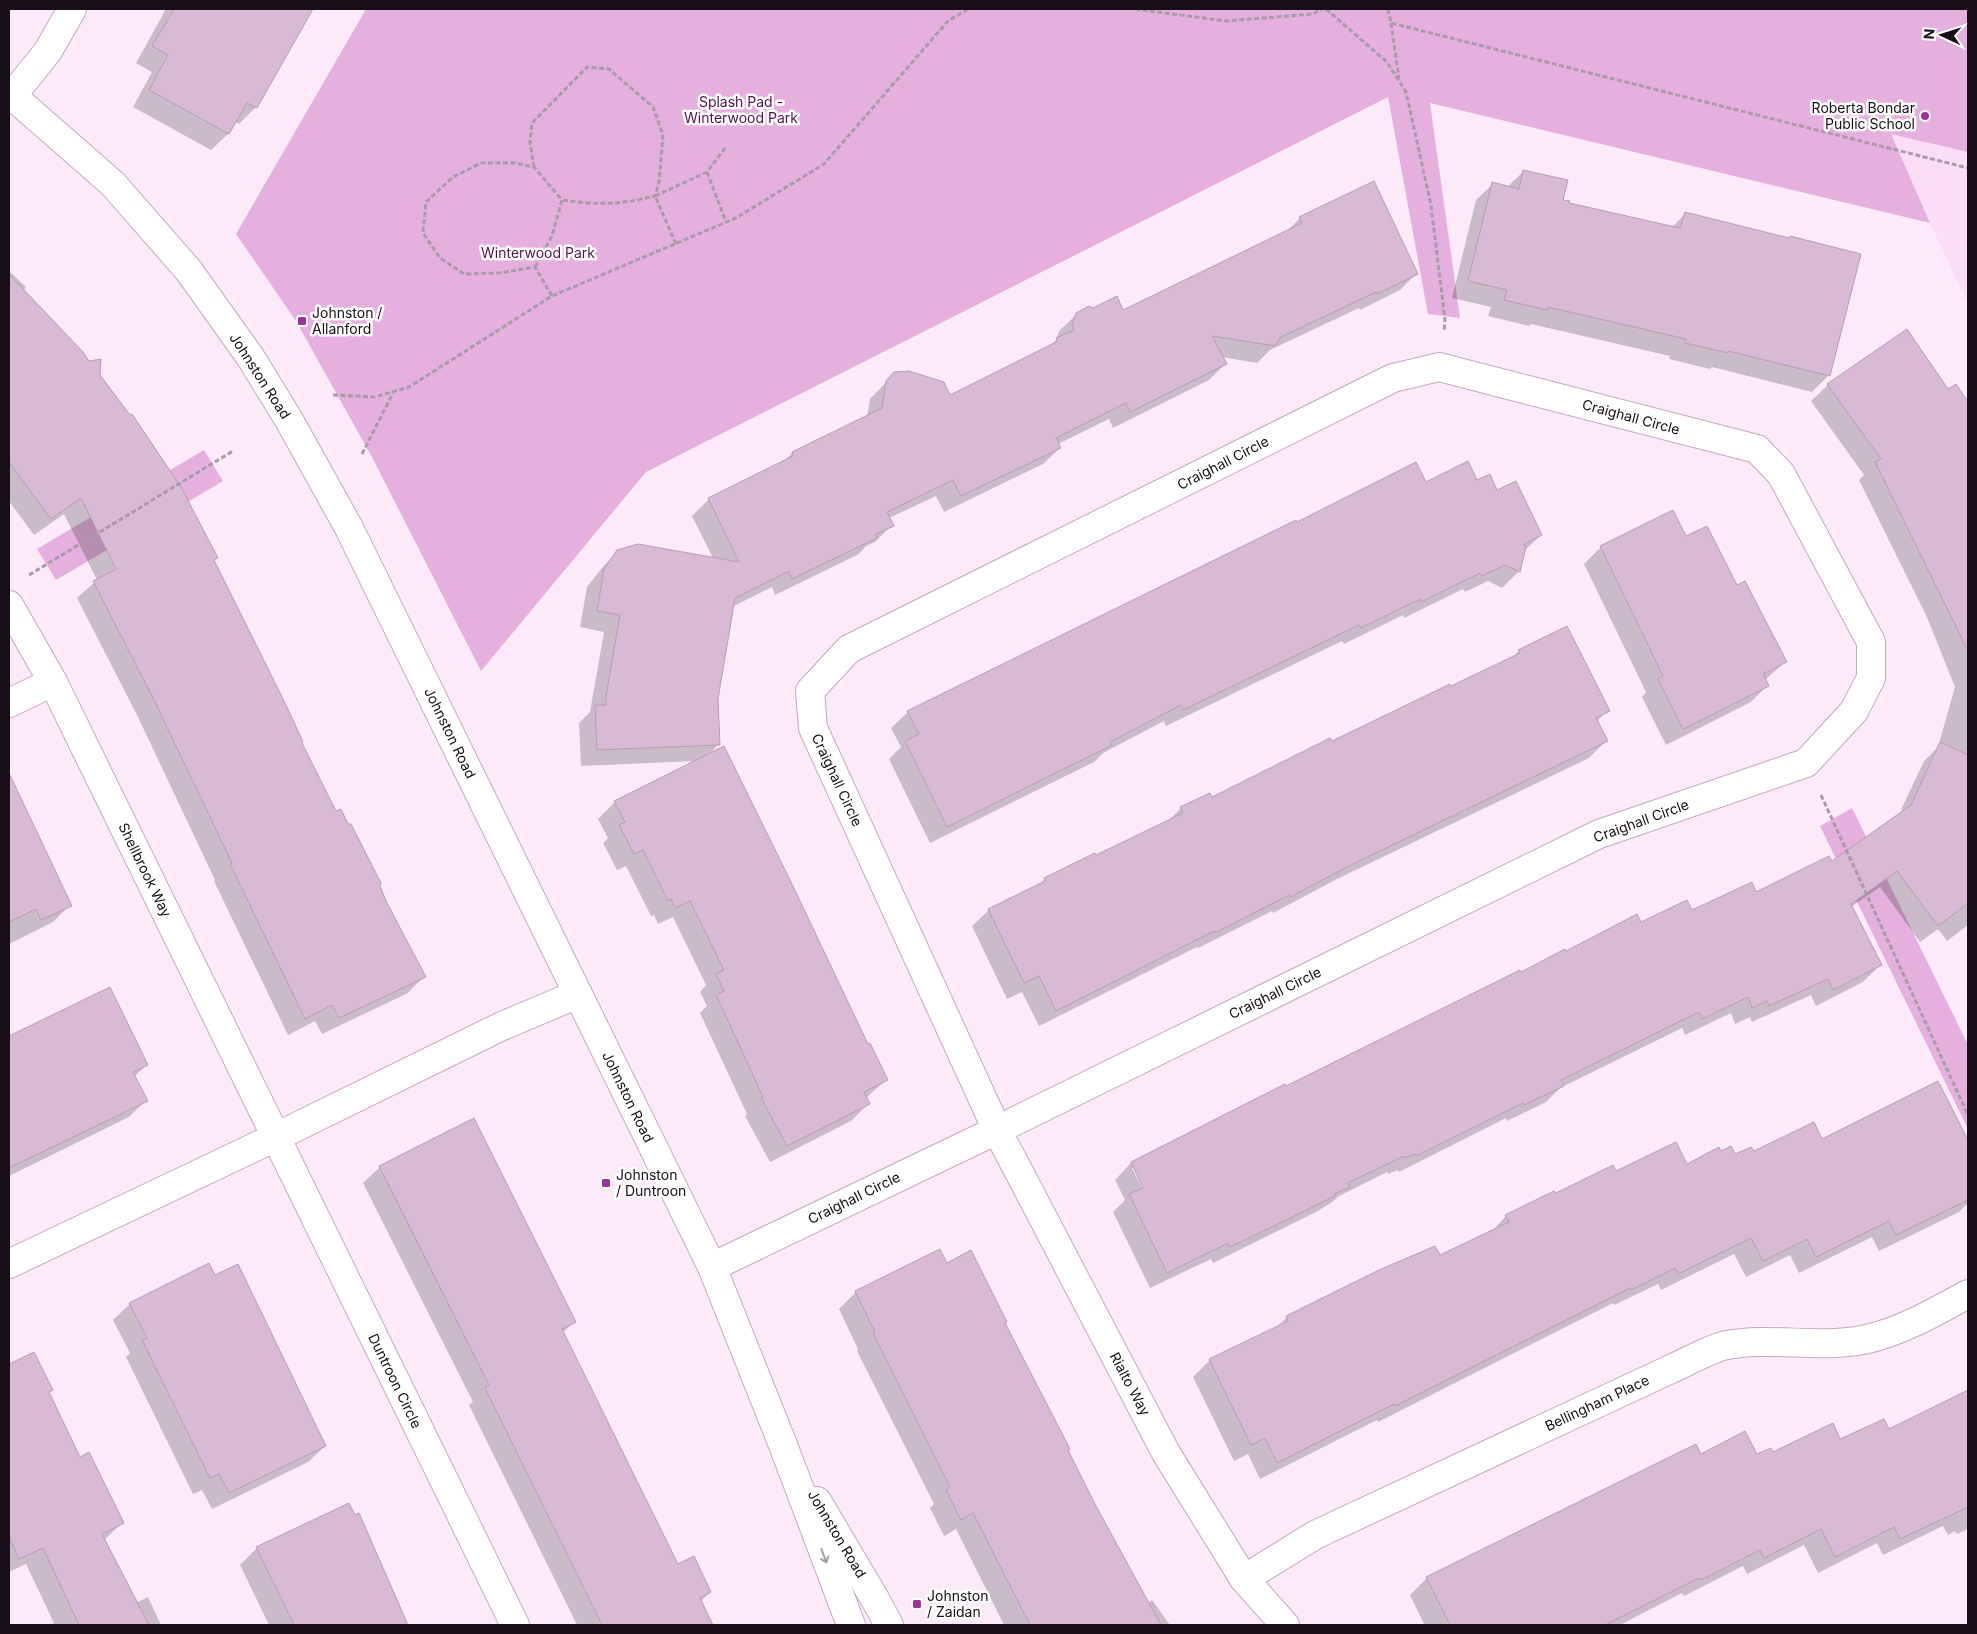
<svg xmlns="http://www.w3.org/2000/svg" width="1977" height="1634" viewBox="0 0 1977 1634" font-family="Inter,sans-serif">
	<rect width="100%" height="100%" fill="#fceaf9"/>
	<path fill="#fbddf6" d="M1834 9H1968V304L1930 223Z"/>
	<g fill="#e5b0de">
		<path d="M366 9H1968V152L1891 134 1930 223 1430 103 1460 318 1428 314 1388 97 646 472 481 671 373 459 296 321 236 234Z"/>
		<path d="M204 450 223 481 56 580 37 549Z"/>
		<path d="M1852 808 1968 1045V1129L1820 826Z"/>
	</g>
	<g fill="#0003" fill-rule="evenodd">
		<path d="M166 9H311L256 107 239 124 235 122 228 134 211 150 133 107 152 72 136 63Z"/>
		<path d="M1524 171 1568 204 1672 227 1685 214 1829 375 1812 392 1712 367 1710 369 1669 359 1670 356 1531 324 1529 326 1488 316 1491 307 1452 298 1476 200 1493 184 1507 187Z"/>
		<path d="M1300 218 1417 273 1400 290 1360 310 1359 308 1270 350 1257 363 1222 357 1226 363 1209 380 1113 428 1109 419 1058 444 1060 448 1043 464 944 512 936 496 889 518 892 525 875 542 866 546 859 554 775 595 772 587 732 607 717 699 719 744 708 755 887 1079 865 1099 868 1104 851 1121 770 1162 745 1116 747 1114 700 1013 707 1006 700 992 706 985 673 917 658 924 654 915 651 916 626 866 617 870 603 843 608 838 598 819 615 802 696 761 581 766 579 723 590 712 604 632 580 627 587 587 601 569 618 551 713 558 692 516 709 499 783 463 792 453 867 417 870 399 895 373 949 397 1051 346 1056 340 1059 331 1077 314 1122 312 1286 232Z"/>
		<path d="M9 271 26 287 23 291 99 376 217 558 213 561 301 743 336 813 379 886 386 904 424 976 408 993 322 1034 315 1021 288 1035 214 881 215 880 137 715 77 598 97 580 64 514 34 535 9 501Z"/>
		<path d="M1828 385 1948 391 1955 385 1968 404V840L1935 825 1968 872V925L1947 941 1938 929 1920 942 1880 887 1851 907 1880 965 1863 982 1816 1006 1811 995 1752 1022 1750 1017 1735 1024 1731 1013 1685 1035 1682 1028 1560 1088 1546 1102 1507 1121 1506 1118 1399 1172 1398 1170 1388 1174 1387 1172 1339 1196 1331 1203 1316 1212 1213 1263 1211 1259 1150 1288 1113 1212 1125 1200 1115 1180 1131 1163 1285 1086 1286 1088 1565 952 1641 923 1756 894 1832 863 1904 811 1901 810 1924 761 1938 747 1955 687 1926 615 1859 480 1864 475 1811 401ZM1132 1168H1135L1147 1193 1145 1194Z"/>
		<path d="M1476 482 1497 492 1541 535 1523 552 1519 571 1502 588 1488 581 1465 592 1463 589 1404 618 1403 615 1344 644 1342 641 1166 726 1164 721 1103 753 1094 762 930 843 889 759 901 747 891 728 908 712 1296 523 1425 484Z"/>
		<path d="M1601 547 1736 587 1785 662 1765 680 1768 685 1751 702 1666 745 1642 697 1646 692 1584 564Z"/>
		<path d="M1519 651 1608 710 1596 722 1606 741 1589 758 1337 879 1273 913 1272 911 1198 948 1197 947 1039 1026 1022 992 1007 999 972 926 989 910 1037 886 1045 879 1095 857 1167 822 1181 808 1211 799 1450 687 1513 657Z"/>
		<path d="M9 815 14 827 70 905 53 922 9 944Z"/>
		<path d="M109 988 147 1064 134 1077 146 1100 129 1117 9 1176V1037Z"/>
		<path d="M1937 1083 1968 1144V1159L1961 1166 1968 1181V1203L1959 1212 1879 1251 1872 1237 1799 1273 1790 1255 1746 1277 1734 1254 1661 1290 1658 1284 1614 1305 1613 1303 1378 1422 1377 1420 1260 1479 1248 1454 1234 1461 1193 1377 1210 1360 1275 1329 1287 1317 1439 1257 1491 1232 1506 1216 1555 1195 1616 1173 1686 1165 1721 1153 1735 1156 1821 1140Z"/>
		<path d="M380 1167 574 1322 562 1333 678 1566 710 1592 701 1601 712 1625H577L469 1405 473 1402 363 1183Z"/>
		<path d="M947 1264 1004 1323 1095 1506 1148 1603 1152 1600 1170 1625H1004L956 1529 944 1536 930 1508 934 1504 857 1351 858 1349 839 1309 856 1292Z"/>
		<path d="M215 1277 325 1446 308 1462 212 1509 202 1490 193 1494 126 1357 130 1353 113 1320 130 1304Z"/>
		<path d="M34 1354 48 1393 80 1458 122 1523 104 1540 136 1603 148 1597 161 1625H48L54 1623 26 1564 9 1572V1366Z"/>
		<path d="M1968 1390V1529L1957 1534 1955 1531 1948 1535 1943 1526 1883 1555 1877 1543 1818 1573 1804 1545 1747 1574 1743 1566 1684 1596 1682 1593 1620 1625H1423L1424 1624 1410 1595 1427 1578 1700 1456H1757L1888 1431Z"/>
		<path d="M257 1548 377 1560 407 1625H269L240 1565Z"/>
	</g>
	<g fill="#d8bad4" stroke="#b99cb5">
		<path d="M174 9H313L257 108 247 103 229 134 149 90 168 55 152 46Z"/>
		<path d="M1523 170 1568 180 1563 200 1570 201 1569 203 1680 228 1685 212 1789 238 1790 236 1861 254 1830 376 1728 351V353L1685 343 1686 339 1548 307 1547 310 1504 300 1507 290 1468 281 1492 182 1519 189Z"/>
		<path d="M1374 181 1418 274 1377 294 1376 292 1281 337 1275 346 1212 336 1227 364 1130 412 1126 403 1056 438 1061 448 961 496 953 480 887 512 894 526 876 534 877 538 792 579 789 571 735 598 718 699 720 745 597 750 595 705H606V696L620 615 597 611 604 569 617 550 638 544 739 562 708 498 793 456 792 452 882 408 886 381 894 372 909 371 944 382 950 395 1058 341 1056 338 1074 330 1072 325 1076 313 1089 306 1093 308 1117 296 1123 310 1302 223 1299 217Z"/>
		<path d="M9 274 83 352 89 361 101 359 100 375 130 415 132 414 181 487 218 558 214 560 286 705 303 742 302 743 336 811 341 809 348 824H351L381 883 380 886 387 903 426 977 339 1018 332 1005 305 1019 230 864 232 863 153 698 93 581 116 569 81 498 51 519 9 462Z"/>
		<path d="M1907 329 1948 389 1956 384 1968 402V651L1875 462 1881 459 1827 384Z"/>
		<path d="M1468 461 1477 480 1490 474 1497 490 1516 481 1542 535 1524 544 1526 547 1520 572 1505 565 1482 576 1480 573 1421 602 1420 599 1361 628 1359 625 1183 710 1181 705 1110 742 1112 745 947 827 905 741 919 734 907 711 1296 520 1297 522 1416 462 1426 482Z"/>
		<path d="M1673 510 1686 536 1707 526 1737 585 1745 581 1787 662 1763 674 1769 686 1683 729 1658 679 1663 676 1600 546Z"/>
		<path d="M1567 626 1610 711 1596 718 1608 741 1355 863 1290 897 1289 895 1215 933 1214 931 1056 1011 1039 976 1024 983 988 909 1045 881 1044 878 1095 853 1096 855 1183 813 1180 807 1210 793 1212 797 1330 738 1332 741 1450 684 1451 686 1520 653 1518 650Z"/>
		<path d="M1940 742 1968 755V903L1938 926 1897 871 1851 904 1882 965 1833 990 1828 979 1769 1006 1767 1001 1752 1008 1748 997 1702 1019 1699 1012 1561 1080 1564 1086 1524 1105 1523 1103 1416 1156 1415 1154 1405 1158 1404 1156 1348 1183 1350 1187 1334 1194 1335 1196 1288 1219 1230 1247 1228 1243 1167 1273 1129 1194 1143 1188 1131 1162 1285 1084 1286 1086 1520 970 1521 972 1565 949 1566 951 1637 914 1641 922 1687 900 1692 910 1752 882 1756 892 1829 856 1832 861 1911 805Z"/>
		<path d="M724 746 790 880 868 1044 870 1043 888 1080 864 1092 870 1104 787 1146 761 1098 763 1097 716 995 724 991 716 974 724 970 690 901 675 908 671 899 668 901 643 850 634 854 619 825 625 822 614 801Z"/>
		<path d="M9 773 72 906 41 920 36 909 9 922Z"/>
		<path d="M110 987 148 1065 133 1072 148 1101 9 1168V1036Z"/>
		<path d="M1938 1081 1968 1140V1200L1896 1235 1889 1221 1816 1257 1807 1239 1763 1261 1751 1238 1678 1274 1675 1268 1631 1290 1630 1288 1395 1406 1394 1404 1277 1463 1265 1438 1251 1445 1209 1359 1288 1321 1286 1316 1379 1270 1435 1246 1440 1255 1509 1222 1505 1215 1554 1191 1556 1193 1613 1165 1616 1171 1676 1142 1687 1164 1719 1147 1721 1151 1731 1146 1735 1154 1751 1147 1754 1151 1814 1122 1822 1139Z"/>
		<path d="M474 1118 576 1322 562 1329 678 1564 694 1556 711 1592 700 1598 713 1625H602L485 1388 489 1385 379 1166Z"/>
		<path d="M940 1249 947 1263 971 1250 1007 1322 1005 1323 1070 1449 1068 1450 1096 1506 1161 1625H1030L973 1513 961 1520 946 1490 950 1487 873 1333 875 1332 855 1291Z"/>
		<path d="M209 1263 215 1275 238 1264 326 1446 229 1493 219 1474 210 1478 142 1340 147 1338 129 1303Z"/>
		<path d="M34 1352 53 1390 49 1392 80 1457 89 1452 124 1523 102 1534 149 1625H79L43 1548 19 1559 9 1537V1364Z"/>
		<path d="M1968 1390V1507L1900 1539 1894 1527 1835 1557 1821 1529 1764 1558 1760 1550 1701 1580 1699 1578 1605 1625H1450L1426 1577 1696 1444 1701 1454 1745 1431 1757 1454 1771 1448 1773 1452 1833 1423 1840 1439 1884 1419 1889 1429Z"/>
		<path d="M349 1503 355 1515 359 1513 408 1625H294L256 1547Z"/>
	</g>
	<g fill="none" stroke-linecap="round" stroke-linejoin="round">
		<g stroke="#c5a8c1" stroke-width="30">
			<g id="street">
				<path d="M12 96 48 51 72 9"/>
				<path d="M9 605 53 682 515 1625"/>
				<path d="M9 703 53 682"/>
				<path d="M9 1264 276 1137 502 1026 578 994"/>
				<path d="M712 1267 997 1130 1599 834 1806 763 1854 711 1871 678V642L1781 474 1757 449 1439 367 1393 378 849 649 810 691 813 728 997 1130 1166 1453 1244 1579 1285 1625"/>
				<path d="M1244 1579 1315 1535 1671 1369C1687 1362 1711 1348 1727 1345 1775 1336 1827 1351 1875 1337 1908 1328 1938 1310 1968 1294"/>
			</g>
		</g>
		<g stroke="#c5a8c1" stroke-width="30">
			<g id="secondary">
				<path d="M9 93 113 184 189 271 251 358 289 420 349 528 712 1267 783 1445 851 1625"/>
				<path d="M817 1501 875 1599 889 1625"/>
			</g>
		</g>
		<g stroke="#aa9ba8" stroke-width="3" stroke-dasharray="5 2.5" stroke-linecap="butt">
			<path d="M1135 9 1226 21 1313 14 1322 9"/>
			<path d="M1326 9 1387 62 1406 92 1431 205 1445 320 1444 332"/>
			<path d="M1388 9 1391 23 1968 168"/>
			<path d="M1391 23 1399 78"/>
			<path d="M534 167 530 142 532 123 587 67 609 69 653 107 663 135 659 182 655 196C619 205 598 205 562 200"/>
			<path d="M707 172 726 222"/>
			<path d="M676 244 655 196 707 172 725 148"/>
			<path d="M535 267 552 236 562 200 534 167 515 163H481L453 177 426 202 423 233 440 258 464 274 499 273 535 267 552 296"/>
			<path d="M333 395 375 397 409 387 552 296 736 218 824 164 948 21 968 9"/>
			<path d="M362 454 393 393"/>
			<path d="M29 575 233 451"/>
			<path d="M1821 795 1968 1115"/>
		</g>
		<use href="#street" stroke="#fff" stroke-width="28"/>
		<use href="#secondary" stroke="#fff" stroke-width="28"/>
	</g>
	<defs><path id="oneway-shaft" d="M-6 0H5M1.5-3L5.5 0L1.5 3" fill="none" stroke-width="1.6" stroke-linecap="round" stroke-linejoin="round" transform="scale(1.25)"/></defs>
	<use stroke="#a39fa2" href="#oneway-shaft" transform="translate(824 1556) rotate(70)"/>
	<g fill="#9d3395" stroke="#fefefe" stroke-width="2">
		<circle cx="1925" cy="116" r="5"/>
		<rect x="297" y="316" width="10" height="10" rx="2.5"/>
		<rect x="601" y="1178" width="10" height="10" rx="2.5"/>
		<rect x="912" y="1599" width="10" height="10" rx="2.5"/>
	</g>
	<g text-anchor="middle" stroke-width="5" stroke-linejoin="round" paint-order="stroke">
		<g font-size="14" fill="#54134f" stroke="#fefefe">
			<text x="741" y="107">Splash Pad -<tspan x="741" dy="16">Winterwood Park</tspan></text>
			<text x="538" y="258">Winterwood Park</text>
		</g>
		<g font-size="14" fill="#180e17" stroke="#fefefe" text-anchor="start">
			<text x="1915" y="113" text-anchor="end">Roberta Bondar<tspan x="1915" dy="16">Public School</tspan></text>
			<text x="312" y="318">Johnston /<tspan x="312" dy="16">Allanford</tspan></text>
			<text x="616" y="1180">Johnston<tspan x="616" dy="16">/ Duntroon</tspan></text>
			<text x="927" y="1601">Johnston<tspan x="927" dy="16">/ Zaidan</tspan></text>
		</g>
		<g font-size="14" fill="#180e17" stroke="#fefefe">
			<text transform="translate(260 376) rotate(57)" y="5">Johnston Road</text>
			<text transform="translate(1631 417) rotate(15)" y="5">Craighall Circle</text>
			<text transform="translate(1223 463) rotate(-27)" y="5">Craighall Circle</text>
			<text transform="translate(450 733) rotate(64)" y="5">Johnston Road</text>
			<text transform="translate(837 780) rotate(65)" y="5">Craighall Circle</text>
			<text transform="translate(1641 821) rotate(-20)" y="5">Craighall Circle</text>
			<text transform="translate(145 870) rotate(64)" y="5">Shellbrook Way</text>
			<text transform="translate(1275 993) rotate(-26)" y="5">Craighall Circle</text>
			<text transform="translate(628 1097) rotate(64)" y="5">Johnston Road</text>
			<text transform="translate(854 1198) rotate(-26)" y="5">Craighall Circle</text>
			<text transform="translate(395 1381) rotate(64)" y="5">Duntroon Circle</text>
			<text transform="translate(1130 1384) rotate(62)" y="5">Rialto Way</text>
			<text transform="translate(1597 1403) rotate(-25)" y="5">Bellingham Place</text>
			<text transform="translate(837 1534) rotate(59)" y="5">Johnston Road</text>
		</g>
	</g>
	<rect width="1977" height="1634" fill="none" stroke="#180e17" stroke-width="20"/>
	<g transform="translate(1942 35) rotate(274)" stroke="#fefefe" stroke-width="4" paint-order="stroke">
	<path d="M0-4L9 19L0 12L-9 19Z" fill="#180e17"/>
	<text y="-8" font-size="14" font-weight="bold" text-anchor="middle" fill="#180e17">N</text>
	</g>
</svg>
